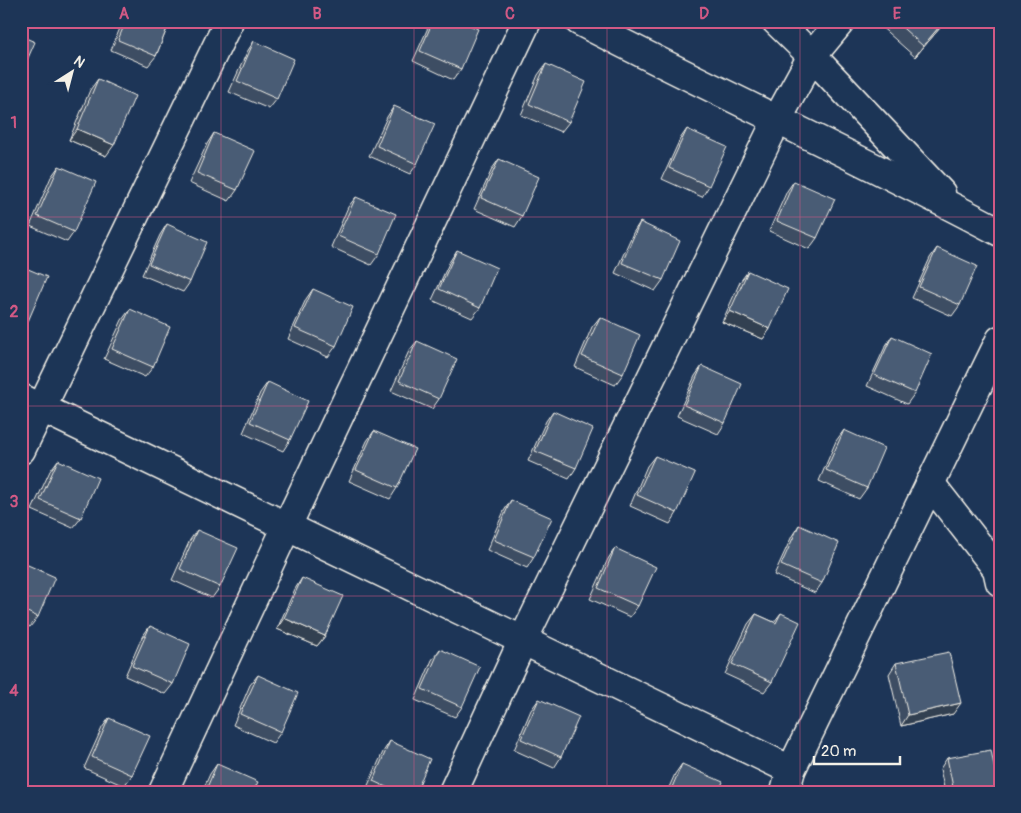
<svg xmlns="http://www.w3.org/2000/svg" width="1021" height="813" viewBox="0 0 1021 813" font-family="Pangolin,sans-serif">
	<rect width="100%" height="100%" fill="#1d3557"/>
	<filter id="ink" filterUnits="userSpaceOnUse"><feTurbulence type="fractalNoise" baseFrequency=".02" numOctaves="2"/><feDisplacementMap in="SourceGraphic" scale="10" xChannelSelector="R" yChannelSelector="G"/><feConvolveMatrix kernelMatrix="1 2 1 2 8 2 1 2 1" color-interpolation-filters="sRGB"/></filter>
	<g filter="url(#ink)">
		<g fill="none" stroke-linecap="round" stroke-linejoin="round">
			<g stroke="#f4f1e8" stroke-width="31">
				<g id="minor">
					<path d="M579 21C718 93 861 158 1000 232"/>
					<path d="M776 21 812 56 941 193"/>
					<path d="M21 398 791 770"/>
					<path d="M21 450 229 21"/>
					<path d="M930 483 997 569 1000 582"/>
					<path d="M163 792 287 526 527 21"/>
					<path d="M453 792 523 640 777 120 812 56 841 21"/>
					<path d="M785 792 791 770 1000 340"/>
				</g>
			</g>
			<use href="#minor" stroke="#1d3557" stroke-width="28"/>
		</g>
		<g fill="#3e4e64" stroke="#f4f1e8">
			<path d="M123 21H170L156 56 148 66 111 50Z"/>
			<path d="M431 21H460L461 69 453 80 413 61Z"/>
			<path d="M880 21H946L915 57 878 24Z"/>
			<path d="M254 41 277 99 269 109 229 92 247 52Z"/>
			<path d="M546 64 569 122 561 132 521 115 538 75Z"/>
			<path d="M98 79 106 156 69 140 90 90Z"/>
			<path d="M394 106 417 164 410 174 369 156 387 117Z"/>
			<path d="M687 129 709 186 702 197 662 179 680 139Z"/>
			<path d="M214 133 237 190 229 201 189 183 207 144Z"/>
			<path d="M499 159 522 216 515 227 474 209 492 169Z"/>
			<path d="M59 166 74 232 67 242 30 226 51 177Z"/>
			<path d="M794 181 817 238 809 249 769 231 787 191Z"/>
			<path d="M356 197 379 254 371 265 331 247 348 207Z"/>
			<path d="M640 222 663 280 655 291 615 273 633 233Z"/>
			<path d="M167 224 190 282 183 292 142 275 160 235Z"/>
			<path d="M937 248 960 305 952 316 912 298 930 258Z"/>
			<path d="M457 250 480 308 472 318 432 300 450 261Z"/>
			<path d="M748 271 770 329 763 339 722 322 740 282Z"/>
			<path d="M313 289 336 346 328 357 288 339 306 299Z"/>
			<path d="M130 309 153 367 145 377 104 359 122 320Z"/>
			<path d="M600 317 623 374 615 385 575 367 592 327Z"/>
			<path d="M892 336 915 393 907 404 867 386 885 347Z"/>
			<path d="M417 341 439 399 432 409 391 391 409 351Z"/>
			<path d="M702 366 725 423 718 434 677 416 695 376Z"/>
			<path d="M268 382 290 440 283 451 243 433 260 393Z"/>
			<path d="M553 411 576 468 569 479 528 461 546 421Z"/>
			<path d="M844 430 867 488 859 499 819 481 836 441Z"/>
			<path d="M374 431 397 488 390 499 349 481 367 441Z"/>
			<path d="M655 456 677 513 670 524 630 506 647 466Z"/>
			<path d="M58 460 81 518 73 528 32 510 50 471Z"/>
			<path d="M511 500 534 557 527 568 487 550 504 511Z"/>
			<path d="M799 525 822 583 815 593 774 575 792 536Z"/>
			<path d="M197 530 220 587 212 598 172 580 190 540Z"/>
			<path d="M615 548 638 606 630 617 590 599 608 559Z"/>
			<path d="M21 562 38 617 30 627 21 623Z"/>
			<path d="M302 578 325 636 317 646 277 629 295 589Z"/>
			<path d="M781 613 772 682 764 692 725 674 748 624 756 614 774 622Z"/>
			<path d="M150 626 173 684 165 694 125 676 142 637Z"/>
			<path d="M440 649 462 707 455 717 415 700 432 660Z"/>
			<path d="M896 663 953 714 901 726 889 674Z"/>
			<path d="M258 675 281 732 273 743 233 725 250 685Z"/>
			<path d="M539 699 561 757 554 768 514 750 531 710Z"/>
			<path d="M109 718 132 775 124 786 84 768 102 728Z"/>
			<path d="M390 741 416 792H365L383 752Z"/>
			<path d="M947 758 999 792H945L940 769Z"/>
			<path d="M217 764 253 792H202L210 774Z"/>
			<path d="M682 764 718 792H667L675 774Z"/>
		</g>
		<g fill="#324051" stroke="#f4f1e8">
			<path d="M944 21H946L915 57 923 46Z"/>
			<path d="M77 129 114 145 106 156 69 140Z"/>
			<path d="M730 311 770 329 763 339 722 322Z"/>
			<path d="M21 324 26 326 21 333Z"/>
			<path d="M284 618 325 636 317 646 277 629Z"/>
			<path d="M961 703 953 714 901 726 908 715Z"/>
		</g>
		<g fill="#485b74" stroke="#f4f1e8">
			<path d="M126 21H170L156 56 118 40Z"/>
			<path d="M433 21H460L478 29 461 69 420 51Z"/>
			<path d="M895 21H944L923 46Z"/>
			<path d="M21 36 35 42 21 74Z"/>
			<path d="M254 41 294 59 277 99 237 81Z"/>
			<path d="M546 64 586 82 569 122 529 104Z"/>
			<path d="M98 79 135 96 114 145 77 129Z"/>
			<path d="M394 106 435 124 417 164 377 146Z"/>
			<path d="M687 129 727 147 709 186 669 168Z"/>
			<path d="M214 133 255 151 237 190 197 173Z"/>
			<path d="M499 159 539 177 522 216 481 198Z"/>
			<path d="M59 166 96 182 74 232 37 216Z"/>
			<path d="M794 181 835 199 817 238 777 221Z"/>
			<path d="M356 197 396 214 379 254 338 236Z"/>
			<path d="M640 222 680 241 663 280 622 263Z"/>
			<path d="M167 224 207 242 190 282 149 264Z"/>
			<path d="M937 248 977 266 960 305 919 287Z"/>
			<path d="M457 250 497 268 480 308 439 289Z"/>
			<path d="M21 266 47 277 26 326 21 324Z"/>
			<path d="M748 271 788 289 770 329 730 311Z"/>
			<path d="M313 289 353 307 336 346 295 328Z"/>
			<path d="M130 309 170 327 153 367 112 349Z"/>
			<path d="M600 317 640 335 623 374 582 356Z"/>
			<path d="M892 336 932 354 915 393 874 375Z"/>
			<path d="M417 341 457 359 439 399 399 381Z"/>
			<path d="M702 366 742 384 725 423 684 405Z"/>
			<path d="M268 382 308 401 290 440 250 422Z"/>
			<path d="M553 411 593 429 576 468 535 451Z"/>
			<path d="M844 430 884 448 867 488 826 470Z"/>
			<path d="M374 431 415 449 397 488 356 470Z"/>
			<path d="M655 456 695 473 677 513 637 495Z"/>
			<path d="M58 460 98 478 81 518 40 500Z"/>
			<path d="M511 500 552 518 534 557 494 540Z"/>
			<path d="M799 525 839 543 822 583 781 565Z"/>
			<path d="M197 530 238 548 220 587 180 569Z"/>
			<path d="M615 548 656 567 638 606 598 588Z"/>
			<path d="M21 562 55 577 38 617 21 609Z"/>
			<path d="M302 578 343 596 325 636 284 618Z"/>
			<path d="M781 613 800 622 772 682 732 664 756 614 776 623Z"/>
			<path d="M150 626 190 644 173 684 132 666Z"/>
			<path d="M440 649 480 667 462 707 422 689Z"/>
			<path d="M949 652 961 703 908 715 896 663Z"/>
			<path d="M258 675 298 693 281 732 240 714Z"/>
			<path d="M539 699 579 717 561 757 521 739Z"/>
			<path d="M109 718 150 736 132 775 92 757Z"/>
			<path d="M390 741 430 759 416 792H397L373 781Z"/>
			<path d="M991 750 999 792H954L947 758Z"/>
			<path d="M217 764 258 782 253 792H205Z"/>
			<path d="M682 764 723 782 718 792H670Z"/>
		</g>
	</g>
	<path fill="none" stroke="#d15985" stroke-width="1" stroke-opacity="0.55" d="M221 21V792M414 21V792M607 21V792M800 21V792M21 217H1000M21 406H1000M21 596H1000"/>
	<rect width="1021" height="813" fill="none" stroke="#1d3557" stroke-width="55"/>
	<g transform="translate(72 72) rotate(36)" stroke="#1d3557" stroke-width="4" paint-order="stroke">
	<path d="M0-4L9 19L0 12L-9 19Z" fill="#f4f1e8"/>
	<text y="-8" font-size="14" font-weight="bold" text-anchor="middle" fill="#f4f1e8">N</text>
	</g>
	<path d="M814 756v8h86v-8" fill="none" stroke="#f4f1e8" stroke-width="2.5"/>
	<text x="821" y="756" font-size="15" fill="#f4f1e8" stroke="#1d3557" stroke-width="4" paint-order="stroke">20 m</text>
	<rect x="28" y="28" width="966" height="758" fill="none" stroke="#d15985" stroke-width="2"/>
	<g font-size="16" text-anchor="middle" font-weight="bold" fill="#d15985">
		<text x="124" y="19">A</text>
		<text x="317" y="19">B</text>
		<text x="510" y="19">C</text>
		<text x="704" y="19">D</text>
		<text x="897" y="19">E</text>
		<text x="14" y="128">1</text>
		<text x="14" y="317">2</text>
		<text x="14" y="507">3</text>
		<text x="14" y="696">4</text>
	</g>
</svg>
